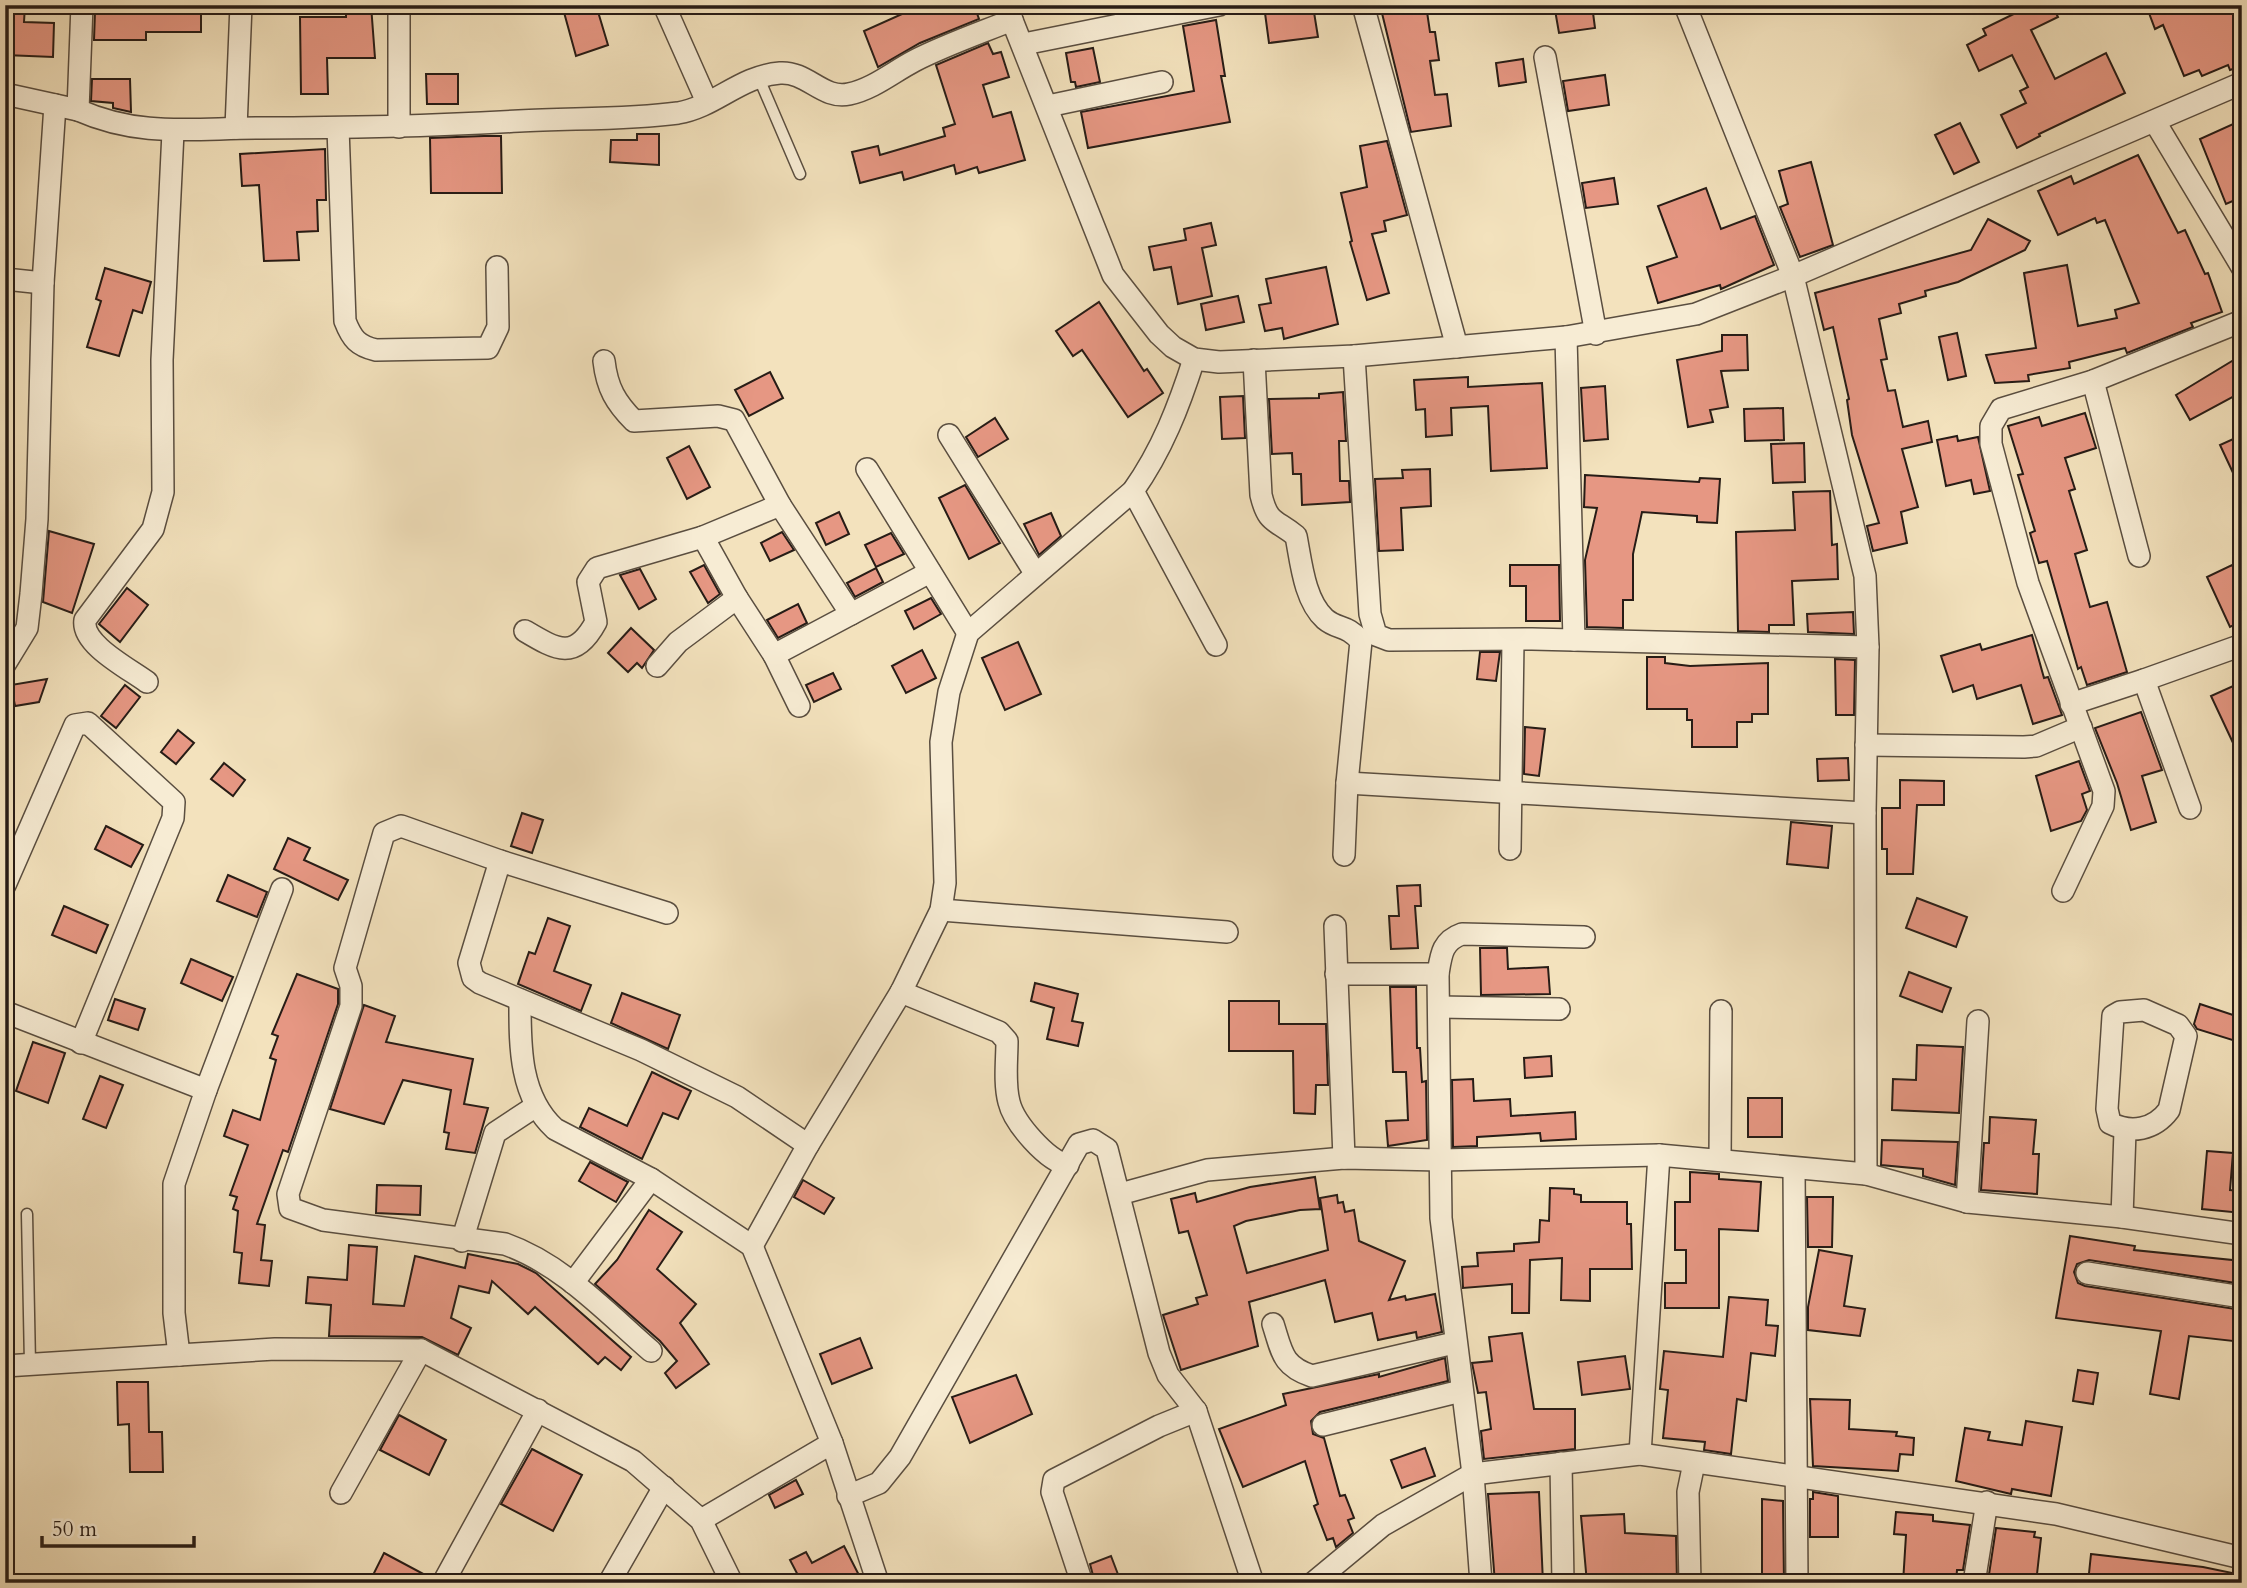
<svg xmlns="http://www.w3.org/2000/svg" width="2247" height="1588" viewBox="0 0 2247 1588" font-family="Cardo,serif">
	<rect width="100%" height="100%" fill="#f3e2bd"/>
	<filter id="stains"><feTurbulence type="fractalNoise" baseFrequency=".00286" numOctaves="4"/><feColorMatrix values="0 0 0 0 .2 0 0 0 0 .09 0 0 0 0 .02 0 0 0 .5 -.17"/></filter>
	<radialGradient id="worn" r=".72"><stop offset=".6" stop-color="#630" stop-opacity="0"/><stop offset="1" stop-color="#630" stop-opacity=".3"/></radialGradient>
	<g fill="#e69783" stroke="#271c16" stroke-width="2">
		<path d="M5 5H25L24 22 54 23 53 57 5 55Z"/>
		<path d="M160 5H201V32H146V40H94L95 12H160Z"/>
		<path d="M346 5H371L375 58H327L328 94H301L300 17H346Z"/>
		<path d="M562 5H596L608 45 576 56Z"/>
		<path d="M922 5H974L979 19 920 43 878 67 864 31Z"/>
		<path d="M1380 5H1426L1430 32H1435L1439 60 1430 61 1435 95 1447 94 1451 126 1411 132Z"/>
		<path d="M1592 5 1595 28 1559 33 1555 10Z"/>
		<path d="M2032 5H2052L2058 17 2031 30 2055 79 2106 53 2125 93 2039 134 2040 136 2017 148 2001 115 2026 103 2020 91 2028 87 2012 55 1979 71 1967 45 1986 35 1983 29Z"/>
		<path d="M2146 5H2242V66L2230 70 2228 65 2202 76 2199 70 2184 76 2163 25 2155 29Z"/>
		<path d="M1313 6 1318 37 1269 43 1265 13Z"/>
		<path d="M1216 20 1225 76H1221L1230 122 1088 148 1081 112 1194 91 1183 26Z"/>
		<path d="M988 43 993 54 1001 52 1009 77 983 85 993 117 1011 112 1025 160 979 173 977 167 956 174 954 165 904 180 902 172 860 183 852 152 878 146 880 155 945 136 943 128 955 124 936 65Z"/>
		<path d="M1093 48 1100 82 1076 87 1075 82H1071L1066 53Z"/>
		<path d="M1523 59 1526 82 1499 86 1496 63Z"/>
		<path d="M426 74H458V104H427Z"/>
		<path d="M1605 75 1609 105 1568 111 1563 81Z"/>
		<path d="M92 79H130L131 112 113 108V103L91 101Z"/>
		<path d="M2242 120V197L2226 204 2200 139Z"/>
		<path d="M1960 123 1979 162 1954 174 1935 135Z"/>
		<path d="M637 134H659V165L610 162 611 140H637Z"/>
		<path d="M484 136H501L502 193H431L430 138Z"/>
		<path d="M1387 141 1407 215 1384 221 1386 231 1372 234 1389 293 1367 300 1350 242 1352 241 1341 193 1367 187 1360 146Z"/>
		<path d="M325 149 326 200H317L318 231 297 232 299 260 264 261 259 185 242 186 240 154Z"/>
		<path d="M2138 155 2178 233 2185 230 2205 274 2208 273 2222 312 2191 323 2193 327 2127 353 2125 348 2069 362 2070 368 2028 375 2029 381 1995 383 1986 355 2036 348 2024 273 2067 265 2078 326 2117 318 2115 310 2139 303 2105 220 2097 223 2095 218 2058 235 2038 191 2071 176 2074 184Z"/>
		<path d="M1811 162 1833 245 1800 257 1780 207 1788 204 1779 171Z"/>
		<path d="M1614 178 1618 204 1586 208 1582 183Z"/>
		<path d="M1706 188 1721 229 1755 216 1774 265 1721 289 1720 285 1658 303 1647 267 1677 257 1658 206Z"/>
		<path d="M1988 219 2030 241 2025 250 1958 282 1925 291 1926 296 1899 304 1901 313 1879 319 1887 359 1881 360 1888 391 1895 390 1903 427 1928 421 1932 442 1902 449 1918 507 1901 512 1907 543 1873 551 1867 526 1879 523 1852 435 1847 400 1849 399 1833 327 1824 330 1815 293 1971 250Z"/>
		<path d="M1211 223 1216 245 1202 248 1212 296 1178 304 1171 267 1154 270 1149 247 1186 240 1184 229Z"/>
		<path d="M1326 267 1338 324 1284 339 1282 328 1265 331 1259 305 1271 303 1266 279Z"/>
		<path d="M105 268 151 282 142 313 133 310 119 356 87 347 101 301 96 299Z"/>
		<path d="M1238 296 1244 322 1206 330 1201 304Z"/>
		<path d="M1099 302 1144 371 1147 369 1163 393 1128 417 1082 350 1073 356 1056 331Z"/>
		<path d="M1957 333 1966 376 1948 380 1939 337Z"/>
		<path d="M1722 335H1747L1748 370 1721 371 1728 407 1710 410 1713 422 1688 427 1677 360 1722 351Z"/>
		<path d="M2242 355V392L2190 420 2176 395Z"/>
		<path d="M770 372 783 398 749 416 735 390Z"/>
		<path d="M1468 377V387L1542 383 1547 468 1491 471 1488 406 1451 408 1452 435 1426 437 1425 409 1416 410 1414 380Z"/>
		<path d="M1605 386 1608 439 1584 441 1581 388Z"/>
		<path d="M1343 392 1346 441H1339L1340 481H1349L1350 502 1302 505 1301 474H1293L1292 453 1272 454 1269 399 1319 398V394Z"/>
		<path d="M1243 396 1245 438 1222 439 1220 397Z"/>
		<path d="M1783 408 1784 440 1745 441 1744 409Z"/>
		<path d="M2085 413 2096 448 2065 458 2075 489 2069 491 2087 550 2075 554 2090 607 2107 602 2127 672 2087 685 2081 667 2078 669 2047 561 2039 563 2030 533 2035 531 2018 475 2023 474 2008 426 2039 417 2042 426Z"/>
		<path d="M995 418 1008 439 978 457 966 437Z"/>
		<path d="M2242 435V492L2220 445Z"/>
		<path d="M1957 436 1958 441 1978 437 1990 491 1974 494 1971 480 1946 486 1937 440Z"/>
		<path d="M1804 443 1805 482 1773 483 1771 444Z"/>
		<path d="M689 446 710 487 687 499 667 458Z"/>
		<path d="M1430 469 1431 506 1401 508 1403 550 1379 551 1375 479 1403 478 1402 470Z"/>
		<path d="M1585 475 1699 482 1700 478 1720 479 1717 523 1697 522V516L1642 512 1633 554V600H1623V628L1587 627 1585 560 1597 508 1584 507Z"/>
		<path d="M965 485 1000 543 969 559 939 498Z"/>
		<path d="M1830 491 1832 545 1837 544 1838 579 1792 581 1794 625H1769V632L1738 631 1736 532 1795 530 1793 492Z"/>
		<path d="M839 512 849 534 826 545 816 523Z"/>
		<path d="M1051 513 1061 536 1039 555 1024 524Z"/>
		<path d="M49 531 94 544 72 613 43 602Z"/>
		<path d="M782 532 794 550 770 561 761 543Z"/>
		<path d="M891 533 904 554 876 567 865 545Z"/>
		<path d="M704 565 720 594 708 603 690 572Z"/>
		<path d="M1510 565H1559L1560 621H1526V586H1510Z"/>
		<path d="M2232 565 2242 585V621L2230 627 2207 577Z"/>
		<path d="M876 568 883 582 855 597 847 583Z"/>
		<path d="M640 569 656 599 639 609 620 575Z"/>
		<path d="M127 588 148 605 120 642 99 624Z"/>
		<path d="M931 598 941 614 914 629 905 611Z"/>
		<path d="M798 604 807 623 778 638 767 620Z"/>
		<path d="M1853 612 1854 634 1808 632 1807 614Z"/>
		<path d="M631 628 654 650 642 668 637 663 628 672 608 653Z"/>
		<path d="M2032 635 2044 678 2048 677 2062 715 2033 724 2021 685 1977 699 1973 685 1953 692 1941 656 1980 644 1982 650Z"/>
		<path d="M1018 642 1041 694 1005 710 982 658Z"/>
		<path d="M922 650 936 678 906 693 892 666Z"/>
		<path d="M1480 652H1500L1496 681 1477 679Z"/>
		<path d="M1647 657H1665V663L1690 666 1768 663V714H1752V722H1737V747H1692V720H1687V709H1647Z"/>
		<path d="M1835 659 1855 660 1854 715H1836Z"/>
		<path d="M833 673 841 689 814 702 806 685Z"/>
		<path d="M47 679 39 702 15 706 11 685Z"/>
		<path d="M2242 682V762L2211 696Z"/>
		<path d="M125 685 140 697 116 728 101 716Z"/>
		<path d="M2141 712 2162 770 2142 776 2156 822 2131 830 2117 783 2095 728Z"/>
		<path d="M1525 727 1545 729 1539 776 1524 774Z"/>
		<path d="M178 730 194 743 176 764 161 752Z"/>
		<path d="M1848 758 1849 780 1818 781 1817 759Z"/>
		<path d="M2079 761 2090 791 2082 794 2087 810 2081 821 2051 831 2036 776Z"/>
		<path d="M224 763 245 780 233 796 211 779Z"/>
		<path d="M1900 780 1944 781V805H1917L1913 874H1887V849H1882V808H1900Z"/>
		<path d="M522 813 543 820 532 853 511 846Z"/>
		<path d="M1791 822 1832 826 1828 868 1787 864Z"/>
		<path d="M106 826 143 845 131 867 95 849Z"/>
		<path d="M288 838 310 848 304 860 348 880 338 900 274 869Z"/>
		<path d="M228 875 267 892 257 917 217 901Z"/>
		<path d="M1420 885 1421 906H1415L1418 948 1391 949 1389 916H1399L1397 886Z"/>
		<path d="M1917 898 1967 917 1956 947 1906 928Z"/>
		<path d="M64 906 108 925 96 953 52 935Z"/>
		<path d="M548 918 570 926 554 971 591 985 581 1011 518 984 529 952 535 954Z"/>
		<path d="M1480 948H1507L1508 969 1548 967 1550 994 1481 995Z"/>
		<path d="M191 959 233 977 222 1001 181 983Z"/>
		<path d="M1909 972 1951 988 1942 1012 1900 996Z"/>
		<path d="M297 974 338 989V1004L288 1152 283 1150 257 1224 265 1225 261 1260 272 1261 269 1286 239 1283 242 1253 234 1252 238 1211 233 1209 237 1197 230 1195 248 1145 224 1136 233 1110 260 1120 276 1060 270 1058 278 1036 272 1034Z"/>
		<path d="M1035 983 1078 994 1072 1021 1083 1023 1078 1046 1047 1039 1054 1008 1031 1001Z"/>
		<path d="M1390 987H1416L1417 1048H1420L1422 1082 1426 1081 1427 1140 1388 1146 1386 1121 1408 1120 1406 1072H1393Z"/>
		<path d="M622 993 680 1015 668 1049 611 1023Z"/>
		<path d="M115 999 145 1009 138 1030 108 1020Z"/>
		<path d="M1229 1001H1279V1024H1326L1328 1085H1316L1315 1114 1294 1113 1293 1051H1229Z"/>
		<path d="M2200 1004 2242 1018V1043L2197 1029 2194 1024Z"/>
		<path d="M364 1005 395 1016 386 1042 473 1059 464 1104 488 1108 475 1153 446 1149 449 1133 444 1132 451 1090 403 1080 384 1124 330 1109Z"/>
		<path d="M33 1042 65 1053 48 1103 16 1091Z"/>
		<path d="M1917 1045 1963 1047 1959 1113 1892 1110 1893 1079 1916 1080Z"/>
		<path d="M1551 1056 1552 1076 1525 1078 1524 1058Z"/>
		<path d="M652 1072 691 1091 678 1119 663 1113 642 1159 580 1127 589 1108 627 1126Z"/>
		<path d="M100 1076 123 1085 106 1128 83 1119Z"/>
		<path d="M1473 1079 1474 1101 1510 1099 1511 1116 1575 1112 1576 1139 1541 1141 1540 1133 1477 1137V1146L1453 1147 1452 1080Z"/>
		<rect x="1748" y="1098" width="34" height="39"/>
		<path d="M1990 1117 2036 1120 2033 1154H2039L2037 1194 1981 1190 1984 1143H1989Z"/>
		<path d="M1882 1140 1958 1142 1955 1185 1923 1176V1169L1881 1165Z"/>
		<path d="M2207 1151 2233 1153 2230 1190 2242 1191V1213L2202 1209Z"/>
		<path d="M590 1162 628 1182 616 1202 579 1181Z"/>
		<path d="M1690 1172 1719 1174V1179L1761 1182 1758 1231 1719 1229V1308H1665V1283H1686V1250H1675V1202H1690Z"/>
		<path d="M1315 1177 1320 1209 1300 1210 1246 1221 1234 1226 1247 1273 1328 1250 1320 1198 1337 1195 1338 1203 1343 1202 1345 1212 1354 1210 1359 1241 1405 1261 1389 1300 1405 1296 1406 1300 1435 1294 1442 1332 1417 1338 1416 1332 1378 1340 1372 1313 1335 1322 1325 1280 1249 1302 1258 1346 1181 1370 1163 1315 1198 1304 1196 1298 1207 1295 1188 1231 1179 1233 1171 1199 1195 1193 1197 1202 1250 1187Z"/>
		<path d="M803 1180 834 1198 824 1214 794 1197Z"/>
		<path d="M377 1185 421 1186 420 1215 376 1213Z"/>
		<path d="M1550 1188 1574 1189V1194L1581 1195V1202H1627V1224H1631L1632 1269H1590V1301L1561 1300 1562 1258 1530 1260 1529 1313H1512V1284L1463 1288 1462 1267 1478 1266 1477 1253 1514 1251V1244L1539 1242 1540 1220 1549 1221Z"/>
		<path d="M1807 1197H1833L1832 1247H1808Z"/>
		<path d="M649 1210 682 1232 657 1269 696 1304 680 1323 709 1364 676 1388 665 1373 677 1361 660 1341 595 1284 617 1260Z"/>
		<path d="M2070 1236 2135 1246 2134 1250 2242 1261V1284L2089 1260 2077 1264 2074 1272 2078 1283 2085 1286 2242 1310V1342L2189 1336 2179 1399 2150 1394 2161 1331 2056 1318Z"/>
		<path d="M349 1245 377 1247 373 1304 404 1306 415 1256 465 1268 468 1254 518 1264 536 1273 631 1357 621 1370 605 1357 598 1364 535 1307 528 1314 492 1281 489 1293 459 1286 451 1318 471 1328 458 1355 422 1337 329 1336 331 1305 306 1303 308 1277 347 1280Z"/>
		<path d="M1819 1250 1852 1256 1844 1306 1865 1309 1860 1336 1808 1330V1307Z"/>
		<path d="M1729 1297 1768 1300 1766 1325 1778 1326 1775 1356 1751 1353 1746 1401 1737 1399 1731 1454 1704 1450 1705 1442 1663 1438 1668 1390 1660 1389 1664 1351 1723 1357Z"/>
		<path d="M1522 1333 1534 1409H1575V1449L1484 1459 1481 1431 1491 1429 1486 1392 1478 1393 1472 1363 1492 1361 1489 1337Z"/>
		<path d="M860 1338 872 1368 832 1384 820 1354Z"/>
		<path d="M1625 1356 1630 1389 1582 1395 1578 1362Z"/>
		<path d="M1445 1358 1448 1381 1320 1412 1311 1421 1313 1434 1324 1438 1340 1496 1345 1495 1354 1518 1348 1520 1353 1533 1336 1547 1333 1538 1327 1540 1314 1506 1318 1504 1305 1461 1243 1487 1219 1429 1286 1405 1283 1394 1379 1374V1377Z"/>
		<path d="M2078 1370 2098 1373 2093 1404 2073 1401Z"/>
		<path d="M1016 1375 1032 1414 970 1443 952 1397Z"/>
		<path d="M117 1382H148L149 1432H162L163 1472H130L129 1424 118 1425Z"/>
		<path d="M1810 1399 1850 1400 1849 1429 1897 1432 1896 1436 1914 1438 1913 1455 1900 1454 1898 1471 1813 1466Z"/>
		<path d="M399 1415 446 1440 429 1475 380 1450Z"/>
		<path d="M2026 1421 2062 1427 2051 1496 2012 1489 2011 1494 1956 1481 1965 1428 1990 1432 1988 1440 2022 1445Z"/>
		<path d="M1425 1448 1435 1476 1402 1488 1391 1460Z"/>
		<path d="M532 1449 582 1475 553 1531 501 1504Z"/>
		<path d="M796 1480 803 1494 775 1508 769 1495Z"/>
		<path d="M1539 1492 1543 1583H1495L1488 1494Z"/>
		<path d="M1813 1492 1838 1496V1537H1810V1499H1813Z"/>
		<path d="M1762 1499 1783 1501 1784 1583H1762Z"/>
		<path d="M1896 1512 1933 1515V1521L1970 1525 1963 1570H1957L1956 1583H1903L1906 1535 1894 1534Z"/>
		<path d="M1624 1514 1625 1533 1676 1536 1677 1583H1587L1581 1516Z"/>
		<path d="M1996 1528 2035 1532 2034 1537 2041 1538 2036 1583 1988 1581Z"/>
		<path d="M844 1546 863 1583H802L790 1560 806 1552 812 1563Z"/>
		<path d="M384 1553 431 1578 430 1583H382L372 1577Z"/>
		<path d="M2091 1554 2203 1567 2242 1575V1583H2088Z"/>
		<path d="M1111 1556 1119 1577 1095 1583 1090 1564Z"/>
	</g>
	<g fill="none" stroke-linecap="round" stroke-linejoin="round">
		<g stroke="#5a4e40" stroke-width="13">
			<g id="service">
				<path d="M758 76 800 174"/>
				<path d="M27 1214 30 1364"/>
			</g>
		</g>
		<g stroke="#5a4e40" stroke-width="24">
			<g id="minor">
				<path d="M399 5V127"/>
				<path d="M664 5 707 102"/>
				<path d="M1006 5 1113 275 1159 334 1173 347 1194 359 1219 362 1354 356 1566 337 1696 314 1793 276 2242 83"/>
				<path d="M1363 5 1457 347"/>
				<path d="M1685 5 1793 276 1865 576 1868 647 1865 813 1866 1174"/>
				<path d="M1024 44 1219 5"/>
				<path d="M1545 57 1596 334"/>
				<path d="M5 94 78 110 82 5"/>
				<path d="M1048 106 1162 82"/>
				<path d="M78 110C141 138 194 128 260 128 347 128 433 126 519 121 571 118 626 120 678 113 715 107 740 76 780 73 807 71 823 100 849 94 873 89 893 72 914 61 945 45 980 33 1012 20"/>
				<path d="M2155 122 2242 267"/>
				<path d="M236 128 241 5"/>
				<path d="M338 128 345 321C352 339 358 346 376 350L488 348 498 327 497 267"/>
				<path d="M5 279 43 283"/>
				<path d="M1566 337 1574 640"/>
				<path d="M1354 356 1370 614 1376 635 1389 640 1532 639 1868 647"/>
				<path d="M1254 360 1261 495C1268 524 1275 519 1296 536 1301 561 1304 600 1325 619 1338 630 1346 624 1361 641L1347 783 1344 855"/>
				<path d="M604 361C607 388 616 403 634 421L718 416 734 420 780 505"/>
				<path d="M2093 381 2139 556"/>
				<path d="M949 435 1035 573"/>
				<path d="M867 469 968 633"/>
				<path d="M1133 491 1216 645"/>
				<path d="M737 598 774 655 799 706"/>
				<path d="M525 631C557 650 575 661 596 622L588 582 597 568 703 537"/>
				<path d="M774 655 930 572"/>
				<path d="M5 664 27 628 31 594 37 519 43 283 55 105"/>
				<path d="M657 666 678 642 737 598 703 537 780 505 851 614"/>
				<path d="M147 682C128 668 81 644 85 620L153 529 163 492 162 360 173 132"/>
				<path d="M2071 704 2144 680"/>
				<path d="M1866 745 2024 747 2036 746 2081 727"/>
				<path d="M1347 783 1865 813"/>
				<path d="M2190 808 2144 680 2242 645"/>
				<path d="M1510 849 1513 641"/>
				<path d="M500 861 401 826 384 833 345 968 351 986V1006L288 1194 290 1208 323 1220 505 1244C562 1264 606 1312 651 1351"/>
				<path d="M5 885 75 725 88 723 174 802 173 818 81 1043"/>
				<path d="M2063 891 2103 806 2104 791 2028 583 1991 444V426L2001 409 2093 381 2242 321"/>
				<path d="M941 910 1227 932"/>
				<path d="M667 913 500 861 469 963 473 978 480 983 641 1050 737 1097 808 1145"/>
				<path d="M1335 926 1344 1158"/>
				<path d="M1336 974H1438"/>
				<path d="M901 992 999 1032 1007 1041C1007 1060 1004 1083 1009 1102 1014 1123 1047 1161 1068 1165"/>
				<path d="M520 1000C520 1045 519 1096 555 1129L651 1179"/>
				<path d="M1439 1007 1559 1009"/>
				<path d="M2144 1010 2178 1025 2186 1036 2169 1110C2154 1130 2131 1134 2110 1123L2107 1109 2113 1016 2120 1012Z"/>
				<path d="M5 1012 206 1090 174 1184V1313L179 1355 275 1349 421 1350 633 1461 701 1520 732 1583"/>
				<path d="M206 1090 282 889"/>
				<path d="M1720 1160 1721 1011"/>
				<path d="M1794 1170 1797 1583"/>
				<path d="M1120 1194 1207 1170 1344 1158 1441 1160 1659 1155 1866 1174 1967 1202 2122 1217 2242 1234"/>
				<path d="M1967 1202 1978 1021"/>
				<path d="M2122 1217 2125 1131"/>
				<path d="M462 1241 495 1133 536 1106"/>
				<path d="M752 1246 808 1145 901 992 941 910 945 883 941 742 949 692 968 633 1133 491C1162 450 1179 406 1194 359"/>
				<path d="M2087 1273 2242 1297"/>
				<path d="M573 1283 651 1179 752 1246 832 1443 878 1583"/>
				<path d="M1273 1324C1282 1352 1282 1366 1312 1376L1454 1343"/>
				<path d="M5 1366 179 1355"/>
				<path d="M1323 1425 1461 1391"/>
				<path d="M1640 1454 1659 1155"/>
				<path d="M1561 1463 1563 1583"/>
				<path d="M341 1493 421 1350"/>
				<path d="M848 1496 879 1483 900 1457 1079 1144 1093 1140 1107 1149 1159 1353 1168 1375 1196 1411 1253 1583"/>
				<path d="M701 1520 832 1443"/>
				<path d="M443 1583 538 1410"/>
				<path d="M609 1583 664 1487"/>
				<path d="M1082 1583 1052 1492 1054 1480 1159 1426 1196 1411"/>
				<path d="M1313 1583 1383 1525 1473 1474 1640 1454 2056 1514 2242 1558"/>
				<path d="M1481 1583 1473 1474 1441 1218 1438 974C1441 955 1442 941 1462 934L1584 937"/>
				<path d="M1690 1583 1688 1492 1694 1463"/>
				<path d="M1974 1583 1987 1502"/>
			</g>
		</g>
		<use href="#service" stroke="#f7ecd4" stroke-width="10"/>
		<use href="#minor" stroke="#f7ecd4" stroke-width="21"/>
	</g>
	<rect width="2247" height="1588" fill="none" stroke="#f3e2bd" stroke-width="28"/>
	<rect x="7" y="7" width="2233" height="1574" fill="none" stroke="#271c16" stroke-width="3.5"/>
	<rect x="14" y="14" width="2219" height="1560" fill="none" stroke="#271c16" stroke-width="2"/>
	<path d="M42 1536v10h152v-10" fill="none" stroke="#271c16" stroke-width="3.5"/>
	<text x="52" y="1536" font-size="21" fill="#271c16" stroke="#f7ecd4" stroke-width="5" paint-order="stroke">50 m</text>
	<rect width="100%" height="100%" filter="url(#stains)"/>
	<rect width="100%" height="100%" fill="url(#worn)"/>
</svg>
